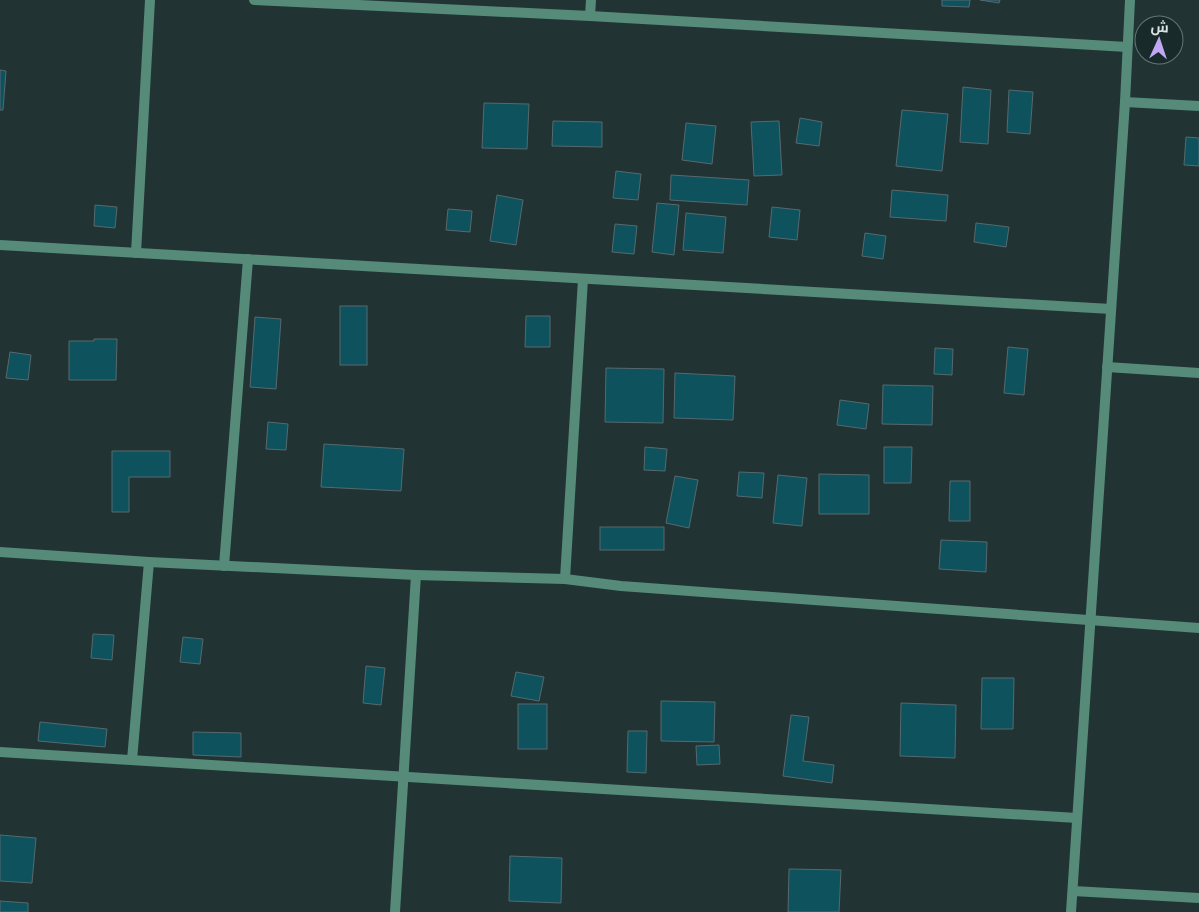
<svg xmlns="http://www.w3.org/2000/svg" width="1199" height="912" viewBox="0 0 1199 912" font-family="Inter,Cairo,sans-serif">
	<rect width="100%" height="100%" fill="#213433"/>
	<g fill="#0e525e" stroke="#56696e">
		<path d="M942 0H970L969 7 942 6Z"/>
		<path d="M980 0H1000L999 3Z"/>
		<path d="M0 70 6 71 3 110H0Z"/>
		<path d="M963 87 991 90 988 144 960 142Z"/>
		<path d="M1009 90 1033 92 1030 134 1007 132Z"/>
		<path d="M484 103 529 104 527 149 482 148Z"/>
		<path d="M902 110 948 114 942 171 896 166Z"/>
		<path d="M800 118 822 122 819 146 796 143Z"/>
		<path d="M553 121 602 122V147L552 146Z"/>
		<path d="M779 121 782 175 754 176 751 122Z"/>
		<path d="M686 123 716 126 712 164 682 160Z"/>
		<path d="M1186 137 1199 138V166L1184 165Z"/>
		<path d="M616 171 641 174 638 200 613 198Z"/>
		<path d="M671 175 749 180 747 205 670 200Z"/>
		<path d="M892 190 948 195 946 221 890 217Z"/>
		<path d="M497 195 523 200 516 245 490 241Z"/>
		<path d="M657 203 679 205 674 255 652 252Z"/>
		<path d="M95 205 117 207 115 228 94 226Z"/>
		<path d="M772 207 800 210 797 240 769 237Z"/>
		<path d="M448 209 472 211 470 232 446 230Z"/>
		<path d="M686 213 726 217 723 253 683 250Z"/>
		<path d="M976 223 1009 227 1006 247 974 242Z"/>
		<path d="M615 224 637 226 634 254 612 252Z"/>
		<path d="M865 233 886 236 883 259 862 256Z"/>
		<rect x="340" y="306" width="27" height="59"/>
		<path d="M526 316H550V347H525Z"/>
		<path d="M255 317 281 319 276 389 250 387Z"/>
		<path d="M94 339H117L116 380H69V341H94Z"/>
		<path d="M1008 347 1028 349 1024 395 1004 393Z"/>
		<path d="M935 348 953 349 952 375 934 374Z"/>
		<path d="M10 352 31 355 28 380 6 378Z"/>
		<path d="M606 368 664 369 663 423 605 422Z"/>
		<path d="M675 373 735 376 733 420 674 418Z"/>
		<path d="M883 385 933 386 932 425 882 424Z"/>
		<path d="M840 400 869 404 866 429 837 425Z"/>
		<path d="M268 422 288 424 286 450 266 449Z"/>
		<path d="M324 444 404 449 401 491 321 487Z"/>
		<path d="M645 447 667 449 665 471 644 470Z"/>
		<path d="M884 447H912L911 483H884Z"/>
		<path d="M112 451H170V477H129V512H112Z"/>
		<path d="M739 472 764 473 762 498 737 496Z"/>
		<path d="M819 474 869 475V514H819Z"/>
		<path d="M778 475 807 478 802 526 773 523Z"/>
		<path d="M675 476 698 480 689 528 666 523Z"/>
		<path d="M950 481H970V521H949Z"/>
		<rect x="600" y="527" width="64" height="23"/>
		<path d="M941 540 987 542 986 572 939 569Z"/>
		<path d="M93 634 114 635 112 660 91 658Z"/>
		<path d="M183 637 203 639 200 664 180 662Z"/>
		<path d="M366 666 385 668 381 705 363 703Z"/>
		<path d="M516 672 544 677 539 701 511 696Z"/>
		<path d="M982 678H1014L1013 729H981Z"/>
		<path d="M661 701 715 702 714 742 661 741Z"/>
		<path d="M901 703 956 705 955 758 900 756Z"/>
		<rect x="518" y="704" width="29" height="45"/>
		<path d="M791 715 809 717 803 761 834 765 832 783 783 776Z"/>
		<path d="M40 722 107 729 105 747 38 741Z"/>
		<path d="M628 731H647L646 773 627 772Z"/>
		<path d="M193 732 241 733V757L193 755Z"/>
		<path d="M719 745 720 764 697 765 696 746Z"/>
		<path d="M0 835 36 838 32 883 0 881Z"/>
		<path d="M510 856 562 858 561 903 509 901Z"/>
		<path d="M789 869 841 870 839 912H788Z"/>
		<path d="M0 901 28 903V912H0Z"/>
	</g>
	<g fill="none" stroke-linecap="round" stroke-linejoin="round">
		<g stroke="#568b79" stroke-width="10">
			<path d="M254 0 590 16 1127 47"/>
			<path d="M590 16 591 0"/>
			<path d="M1125 102 1199 106"/>
			<path d="M0 245 1111 309"/>
			<path d="M136 253 150 0"/>
			<path d="M1107 367 1199 373"/>
			<path d="M0 552 149 562 416 575 565 579 621 586 1199 628"/>
			<path d="M224 566 248 259"/>
			<path d="M565 579 583 279"/>
			<path d="M0 752 1077 818"/>
			<path d="M132 760 149 562"/>
			<path d="M1073 891 1199 898"/>
			<path d="M395 912 416 575"/>
			<path d="M1071 912 1125 102 1130 0"/>
		</g>
	</g>
	<g transform="translate(1159 40) rotate(3)"><circle r="24" fill="#182a29" stroke="#667574"/>
	<path d="M0-4L9 19L0 12L-9 19Z" fill="#c0a8f4"/>
	<text y="-8" font-size="14" font-weight="bold" text-anchor="middle" fill="#dae5e4">ش</text>
	</g>
</svg>
